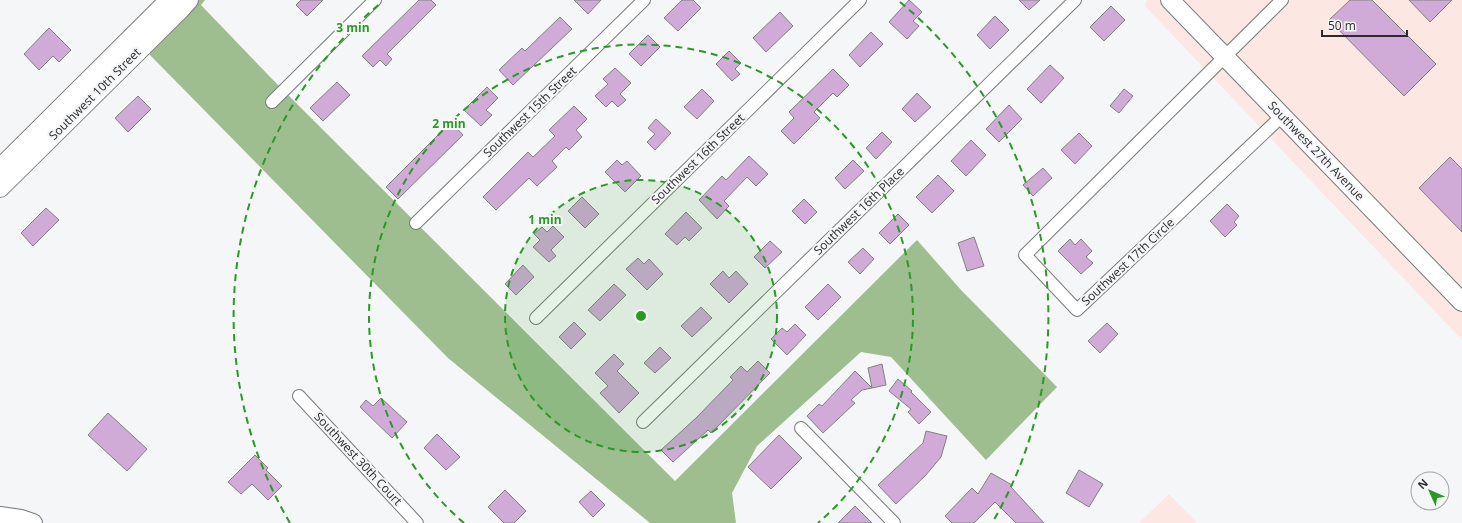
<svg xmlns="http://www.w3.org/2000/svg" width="1462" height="523" viewBox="0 0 1462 523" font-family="'Open Sans',sans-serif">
	<rect width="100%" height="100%" fill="#f5f6f8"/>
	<g fill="#fce7e2">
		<path d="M1147 0H1162L1462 310V340L1145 6Z"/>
		<path d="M1178 0H1462V293Z"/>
		<path d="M1169 494 1197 523H1139Z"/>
	</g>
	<path fill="#9ebe90" d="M197 0H205L201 5 275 82 675 481 917 240 961 290 1057 387 986 460 891 357 861 352 757 446 732 493 736 523H650L448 358 149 54 151 48Z"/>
	<g fill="#d0abd7" stroke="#828182">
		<path d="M301 0H323L307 16 296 5Z"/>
		<path d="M419 0H431L436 5 387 54 392 59 386 66 380 60 373 67 362 56Z"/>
		<path d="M574 0H601L588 14Z"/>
		<path d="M682 0H693L701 8 678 31 664 18Z"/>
		<path d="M909 0 922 12 913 21 919 26 907 39 889 22Z"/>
		<path d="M1019 0H1040L1029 10Z"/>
		<path d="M1350 0H1372L1436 64 1404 96 1329 20Z"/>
		<path d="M1409 0H1452L1430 22Z"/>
		<path d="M1111 6 1125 20 1104 41 1090 27Z"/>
		<path d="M780 12 793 26 766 52 753 38Z"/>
		<path d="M995 16 1009 30 990 49 977 35Z"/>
		<path d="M560 17 572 29 513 85 499 70 522 48 525 51Z"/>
		<path d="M49 28 71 50 59 62 53 56 39 70 24 54Z"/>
		<path d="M871 32 883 44 860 67 849 55Z"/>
		<path d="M648 35 660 47 641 66 629 54Z"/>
		<path d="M729 51 741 63 735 69 740 74 732 81 716 64Z"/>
		<path d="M1050 65 1064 78 1041 103 1027 89Z"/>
		<path d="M615 68 631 83 620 94 626 100 618 107 612 101 606 107 595 96 608 84 603 79Z"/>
		<path d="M833 69 849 85 837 97 833 93 814 112 820 118 794 144 781 131 794 118 789 112Z"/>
		<path d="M337 82 350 95 323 121 310 108Z"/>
		<path d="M487 87 498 98 486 110 492 115 481 126 464 110Z"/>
		<path d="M702 89 714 101 697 119 684 107Z"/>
		<path d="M1124 89 1133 96 1119 113 1110 106Z"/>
		<path d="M917 93 931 107 915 122 902 109Z"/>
		<path d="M138 96 151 109 128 132 115 118Z"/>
		<path d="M1009 105 1022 119 999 142 986 129Z"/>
		<path d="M574 106 587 119 576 130 582 137 569 150 566 147 552 161 557 167 537 186 529 178 496 210 483 197 528 152 533 157 555 136 549 130Z"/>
		<path d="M656 119 671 133 655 150 647 142 655 134 648 128Z"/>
		<path d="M451 122 463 135 398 199 386 187Z"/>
		<path d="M882 132 892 142 876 159 866 148Z"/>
		<path d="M1079 133 1092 146 1075 164 1061 150Z"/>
		<path d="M971 140 986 155 966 176 951 161Z"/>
		<path d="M749 156 768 174 756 186 747 177 724 201 729 206 717 219 699 200 722 176 726 180Z"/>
		<path d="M1450 157 1462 169V232L1419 188Z"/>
		<path d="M617 160 622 165 627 161 641 176 625 192 605 172Z"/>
		<path d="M853 160 864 171 845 189 835 178Z"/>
		<path d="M1043 168 1052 178 1033 196 1023 185Z"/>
		<path d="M938 175 954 191 932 213 916 197Z"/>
		<path d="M582 197 599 214 585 228 568 211Z"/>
		<path d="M804 199 817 212 805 224 792 211Z"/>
		<path d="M1227 204 1239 216 1234 222 1237 225 1225 237 1210 221Z"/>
		<path d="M46 208 59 220 33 246 21 233Z"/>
		<path d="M686 212 702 228 689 241 685 237 677 245 665 234Z"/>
		<path d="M898 214 909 225 890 244 879 233Z"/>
		<path d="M553 226 564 237 551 250 556 256 549 262 533 247 540 240 534 234 542 227 547 232Z"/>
		<path d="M974 237 984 266 967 271 958 243Z"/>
		<path d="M1070 239 1075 245 1081 239 1092 251 1086 257 1093 263 1081 274 1058 251Z"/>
		<path d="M770 241 782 252 765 268 754 257Z"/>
		<path d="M863 248 874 259 860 274 848 262Z"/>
		<path d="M638 258 644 264 649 259 663 274 647 290 626 269Z"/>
		<path d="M523 265 534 277 516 295 505 284Z"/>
		<path d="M723 271 729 278 736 271 748 284 729 303 710 284Z"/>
		<path d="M614 284 626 295 600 321 588 310Z"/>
		<path d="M828 284 841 297 818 320 805 307Z"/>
		<path d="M701 307 712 318 692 337 681 326Z"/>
		<path d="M574 322 586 334 571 349 559 337Z"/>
		<path d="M1107 323 1118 334 1100 353 1088 341Z"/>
		<path d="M795 324 806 335 787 355 771 339 782 328 787 332Z"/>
		<path d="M660 347 671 358 655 373 644 363Z"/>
		<path d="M614 354 624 364 617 371 639 393 619 413 600 393 608 386 595 373Z"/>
		<path d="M758 361 770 373 711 433 708 430 673 462 661 450 696 418 733 380 730 377 741 366 747 372Z"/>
		<path d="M882 364 886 385 872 388 868 368Z"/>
		<path d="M855 371 872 388 862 390 851 400 855 403 823 433 807 416 819 404 822 406Z"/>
		<path d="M898 379 912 391 911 392 931 412 919 424 908 412 911 409 889 391Z"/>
		<path d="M381 398 407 422 392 438 360 407 366 400 373 406Z"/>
		<path d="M108 413 147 449 127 471 88 435Z"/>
		<path d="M926 431 947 436 941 457 925 476 896 504 878 485 923 443Z"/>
		<path d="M437 434 460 457 446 470 424 448Z"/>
		<path d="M779 435 802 458 771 489 748 467Z"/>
		<path d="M255 455 268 468 266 470 282 486 268 500 252 484 241 494 228 482Z"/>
		<path d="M1079 470 1103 484 1089 507 1066 493Z"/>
		<path d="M991 473 1012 485 1011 487 1044 523H1016L995 502 974 523H952L945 516 972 488 978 494Z"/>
		<path d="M505 490 526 511 514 523H504L488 507Z"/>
		<path d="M591 491 605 505 593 517 579 502Z"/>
		<path d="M855 506 872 523H838Z"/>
	</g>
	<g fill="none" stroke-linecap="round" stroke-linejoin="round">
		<g stroke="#797a7b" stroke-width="14">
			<g id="street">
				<path d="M1282 0 1025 255 1077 310 1282 116"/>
				<path d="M272 102 375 0"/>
				<path d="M416 223 644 0"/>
				<path d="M536 318 860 0"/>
				<path d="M299 396 417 523"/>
				<path d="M643 422 1075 0"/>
				<path d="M801 428 894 523"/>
			</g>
		</g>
		<g stroke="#797a7b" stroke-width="20">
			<g id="secondary">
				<path d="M1170 0 1462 302"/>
				<path d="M0 168 169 0"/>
				<path d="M0 188 180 10 189 0"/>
				<path d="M0 516 21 519 33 523"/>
			</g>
		</g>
		<use href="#street" stroke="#fff" stroke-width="12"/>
		<use href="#secondary" stroke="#fff" stroke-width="18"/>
	</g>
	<circle cx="641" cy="316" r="136" fill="#2b9926" fill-opacity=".12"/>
	<g fill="none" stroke="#2b9926" stroke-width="2" stroke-dasharray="7 5">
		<circle cx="641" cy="316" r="136"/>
		<path d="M464 523A272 272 0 1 1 818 523"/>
		<path d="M290 523A407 407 0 0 1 382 2M900 2A407 407 0 0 1 992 523"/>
	</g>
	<g text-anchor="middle" stroke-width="4" stroke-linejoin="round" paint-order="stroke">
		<g font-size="12" fill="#2b2b2c" stroke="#f5f6f8">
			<text transform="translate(95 94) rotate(-45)" y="4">Southwest 10th Street</text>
			<text transform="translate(530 112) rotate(-44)" y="4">Southwest 15th Street</text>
			<text transform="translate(1316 151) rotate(46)" y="4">Southwest 27th Avenue</text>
			<text transform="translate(698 159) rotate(-44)" y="4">Southwest 16th Street</text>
			<text transform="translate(859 211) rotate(-44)" y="4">Southwest 16th Place</text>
			<text transform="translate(1128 262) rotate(-43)" y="4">Southwest 17th Circle</text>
			<text transform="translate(358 459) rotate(47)" y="4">Southwest 30th Court</text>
		</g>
	</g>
	<circle cx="641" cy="316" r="6" fill="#2b9926" stroke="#f5f6f8" stroke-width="2"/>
	<g font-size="12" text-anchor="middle" font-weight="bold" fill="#2b9926" stroke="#f5f6f8" stroke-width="4" stroke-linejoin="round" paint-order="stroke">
		<text x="353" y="32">3 min</text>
		<text x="449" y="128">2 min</text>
		<text x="545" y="224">1 min</text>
	</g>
	<g transform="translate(1430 491) rotate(315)"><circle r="19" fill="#f5f6f8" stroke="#a4a5a6"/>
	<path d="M0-3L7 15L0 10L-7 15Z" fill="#2b9926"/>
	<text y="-6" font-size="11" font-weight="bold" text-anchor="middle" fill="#2b2b2c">N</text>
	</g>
	<path d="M1322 30v6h85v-6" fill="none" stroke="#2b2b2c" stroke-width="2"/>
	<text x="1328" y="30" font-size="12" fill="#2b2b2c" stroke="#f5f6f8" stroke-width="3" paint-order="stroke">50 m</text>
</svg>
